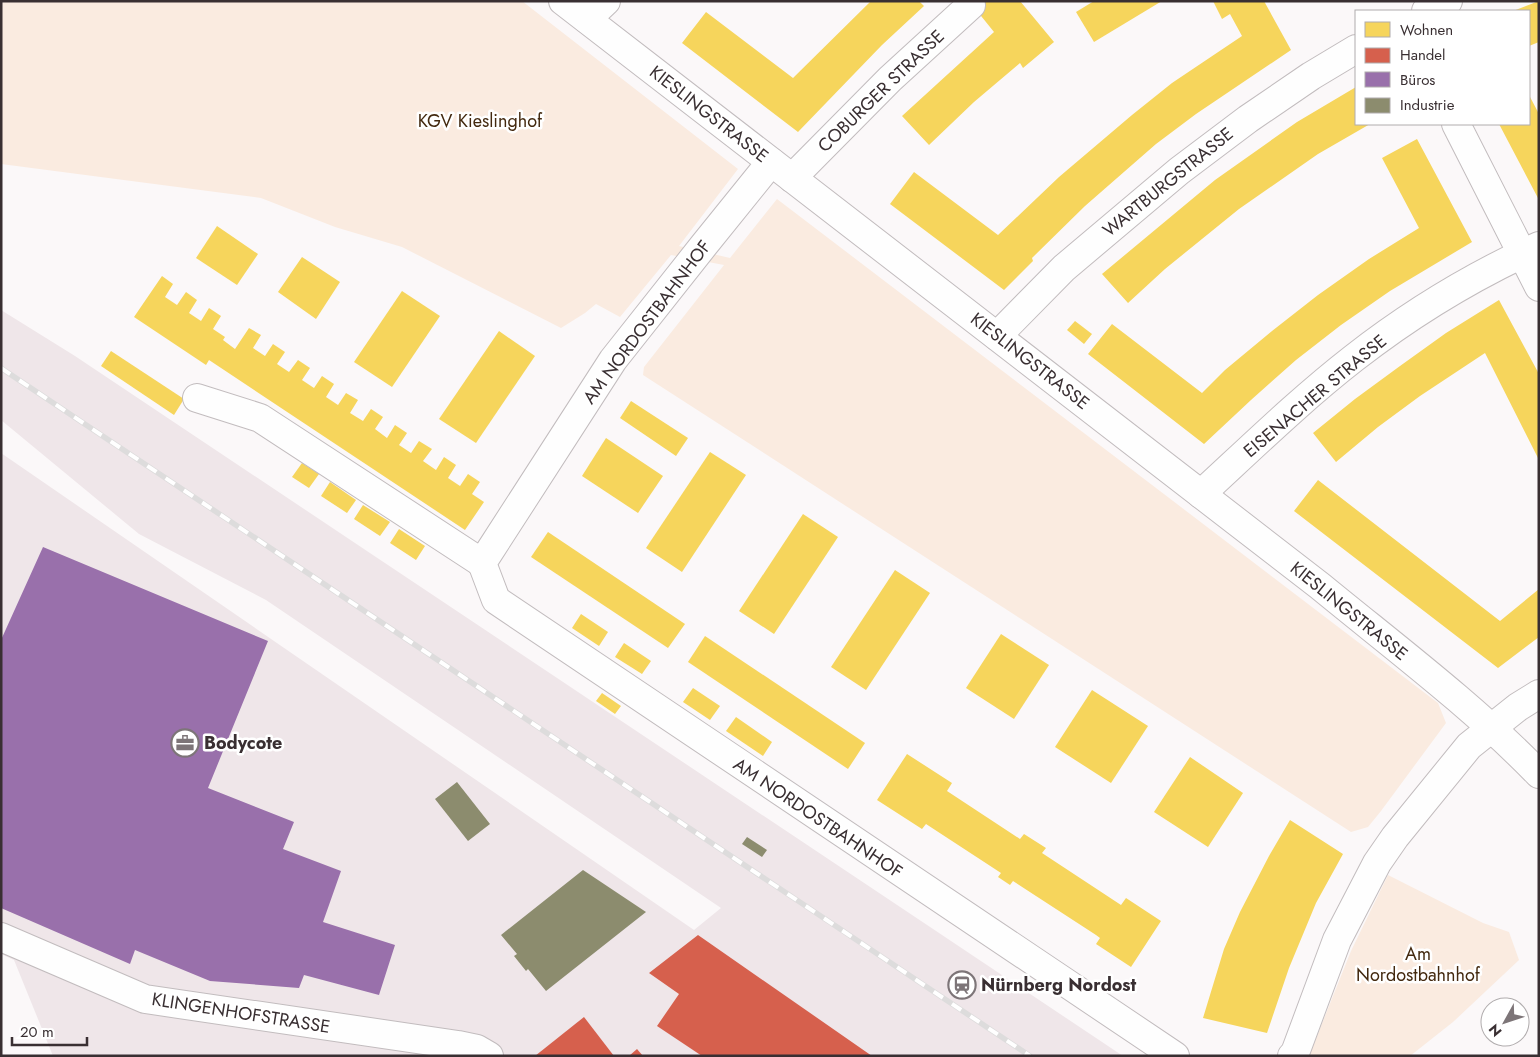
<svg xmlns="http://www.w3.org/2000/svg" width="1540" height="1057" viewBox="0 0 1540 1057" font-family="Jost,sans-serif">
	<rect width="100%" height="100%" fill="#fbf8f9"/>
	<path fill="#efe6e9" d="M1 310 75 356 1123 1056H53L14 960 1 954V453L694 930 721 908 266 600 139 534 1 420Z"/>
	<g fill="#faebe0">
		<path d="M1 1H522L738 169 679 246 730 258 777 199 1438 703 1446 723 1381 811 1368 827 1351 832 643 375 644 367 724 265 671 255 620 317 596 304 585 313 561 328 402 247 335 227 261 198 1 164Z"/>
		<path d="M1388 875 1483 923 1509 932 1519 960 1453 1022 1410 1056H1309L1351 951Z"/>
	</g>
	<g fill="#f6d55c">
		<path d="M871 1H919L924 6 882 45 798 132 682 43 706 12 793 78Z"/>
		<path d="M969 1H1020L1054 42 1023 68 1020 63 974 102 929 145 902 116 994 32Z"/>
		<path d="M1094 1H1162L1094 42 1076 12Z"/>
		<path d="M1213 1H1264L1291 50 1196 114 1156 144 1085 206 1032 258 1033 261 1004 290 890 204 914 172 998 235 1059 177 1132 115 1172 83 1242 36 1230 14 1222 19Z"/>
		<path d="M1539 1V42L1529 46V11H1513Z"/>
		<path d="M1356 87V124H1370L1318 154 1239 209 1165 269 1128 303 1102 274 1215 180 1297 122Z"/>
		<path d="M1529 95 1539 114V200L1499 124H1529Z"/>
		<path d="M1417 139 1472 242 1390 291 1341 325 1296 360 1251 400 1204 444 1088 354 1112 324 1202 393 1225 370 1272 331 1318 295 1369 259 1419 228 1382 158Z"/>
		<path d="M217 226 258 254 237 285 196 258Z"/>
		<path d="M302 257 340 282 316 319 278 292Z"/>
		<path d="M162 276 173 284 165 297 177 305 186 292 197 300 189 313 201 321 209 308 221 316 213 329 225 337 223 340 235 349 249 328 261 335 253 348 265 356 273 344 285 352 277 364 289 372 298 360 310 368 302 380 314 388 322 376 334 384 326 397 338 405 346 393 358 400 350 413 363 421 371 409 383 417 375 429 387 438 395 425 407 433 399 445 411 453 419 441 432 449 423 461 436 470 444 457 456 465 448 478 460 486 468 474 480 482 472 494 484 502 465 530 209 360 206 365 134 317Z"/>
		<path d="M402 291 440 316 392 387 354 362Z"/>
		<path d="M1499 300 1539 374V460L1485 353 1420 396 1378 427 1336 462 1313 433 1355 399 1400 366 1446 333Z"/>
		<path d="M1075 321 1092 334 1084 344 1067 330Z"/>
		<path d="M499 331 535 356 476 443 439 419Z"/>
		<path d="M111 351 184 399 174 415 101 366Z"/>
		<path d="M631 401 688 438 676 456 620 418Z"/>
		<path d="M606 438 663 476 638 513 582 476Z"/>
		<path d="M710 452 746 475 682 572 646 548Z"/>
		<path d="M302 463 319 474 309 488 292 477Z"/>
		<path d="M1318 480 1500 621 1539 589V637L1498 668 1294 511Z"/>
		<path d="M330 482 356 500 347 513 321 496Z"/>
		<path d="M363 505 390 522 380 536 354 519Z"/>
		<path d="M803 514 838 537 774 634 739 611Z"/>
		<path d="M399 529 425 546 416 560 390 543Z"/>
		<path d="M548 532 685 624 668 648 531 557Z"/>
		<path d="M895 570 930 593 866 690 831 667Z"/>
		<path d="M581 614 608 632 599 646 572 628Z"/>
		<path d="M1001 634 1049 665 1014 719 966 688Z"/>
		<path d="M705 636 865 743 848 769 688 662Z"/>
		<path d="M624 643 651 661 642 674 615 657Z"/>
		<path d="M693 688 720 706 710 720 683 702Z"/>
		<path d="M1092 690 1148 726 1111 783 1055 747Z"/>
		<path d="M602 693 621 706 615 714 596 701Z"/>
		<path d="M736 717 772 742 763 756 726 731Z"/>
		<path d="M907 754 952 783 947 791 1020 839 1024 834 1046 848 1042 853 1121 905 1126 898 1161 921 1131 967 1096 944 1100 938 1096 935 1013 881 1010 885 998 877 1001 873 926 824 922 829 877 800Z"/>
		<path d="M1190 757 1243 793 1208 847 1154 812Z"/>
		<path d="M1290 820 1343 854 1316 903 1289 968 1267 1033 1203 1018 1224 949 1240 912 1269 856Z"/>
	</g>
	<g fill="#d6604d">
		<path d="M698 935 872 1056H702L657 1026 679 994 649 973Z"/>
		<path d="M584 1017 614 1056H535Z"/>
		<path d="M637 1049 643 1056H629Z"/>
	</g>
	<path fill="#9970ab" d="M43 547 268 641 208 788 294 822 283 849 341 871 323 922 395 945 379 995 304 975 299 988 210 981 135 950 130 964 1 908V640Z"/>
	<g fill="#8c8c6e">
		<path d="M457 782 490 824 468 841 435 799Z"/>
		<path d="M747 837 767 850 762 857 742 844Z"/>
		<path d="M583 870 646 912 546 991 528 969 526 971 514 956 517 954 501 935Z"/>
	</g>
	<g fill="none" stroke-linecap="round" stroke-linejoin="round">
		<g stroke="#c2bcbe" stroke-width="30">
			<g id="minor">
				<path d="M1426 11 1448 1"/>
				<path d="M587 19 606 1"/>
				<path d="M1456 124 1539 287"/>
				<path d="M771 162 704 245 613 360 482 563 496 600 1175 1056"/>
				<path d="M792 178 890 79 971 5"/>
				<path d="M997 336 1064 268 1179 171 1248 119 1311 76 1356 49"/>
				<path d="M197 398 260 418 482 563"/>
				<path d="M1201 494C1251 448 1300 400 1354 358 1409 315 1475 275 1539 246"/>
				<path d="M1 937 145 999 458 1045 477 1049 489 1056"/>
				<path d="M1292 1056 1295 1053 1337 940 1377 863 1395 837 1469 746 1518 707 1539 694"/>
			</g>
		</g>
		<g stroke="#c2bcbe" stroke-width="30">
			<path id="tertiary" d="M563 1 1320 586C1393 646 1473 706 1539 774"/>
		</g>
		<use href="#minor" stroke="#fefefe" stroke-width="28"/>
		<use href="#tertiary" stroke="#fefefe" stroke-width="28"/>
		<g stroke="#dddcdc" stroke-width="5.5">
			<path id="rail" d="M1 368 1030 1056"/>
		</g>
		<use href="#rail" stroke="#fff" stroke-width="4" stroke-dasharray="11" stroke-linecap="butt"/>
	</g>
	<defs>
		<g id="office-ring" transform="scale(1.4375)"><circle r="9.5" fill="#fff" stroke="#7d7578" stroke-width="1.5"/><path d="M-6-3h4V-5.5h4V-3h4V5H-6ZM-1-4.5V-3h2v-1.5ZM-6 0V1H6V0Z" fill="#7d7578"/></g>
		<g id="station-ring" transform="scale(1.4375)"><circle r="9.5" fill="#fff" stroke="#7d7578" stroke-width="1.5"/><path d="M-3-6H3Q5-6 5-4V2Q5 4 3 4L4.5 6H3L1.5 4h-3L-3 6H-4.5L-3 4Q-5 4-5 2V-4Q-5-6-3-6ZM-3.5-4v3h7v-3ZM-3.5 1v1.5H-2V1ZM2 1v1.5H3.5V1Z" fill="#7d7578"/></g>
	</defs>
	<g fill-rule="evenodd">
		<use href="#office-ring" x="185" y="743"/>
		<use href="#station-ring" x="962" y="985"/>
	</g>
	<g text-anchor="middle" stroke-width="5" stroke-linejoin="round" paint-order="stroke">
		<g font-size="18" fill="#392f32" stroke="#fff">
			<text transform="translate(881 91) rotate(-44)" y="6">COBURGER STRASSE</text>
			<text transform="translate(709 114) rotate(38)" y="6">KIESLINGSTRASSE</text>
			<text transform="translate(1168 182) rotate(-39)" y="6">WARTBURGSTRASSE</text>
			<text transform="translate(647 322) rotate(-53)" y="6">AM NORDOSTBAHNHOF</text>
			<text transform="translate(1030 361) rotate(38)" y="6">KIESLINGSTRASSE</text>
			<text transform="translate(1315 396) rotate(-40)" y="6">EISENACHER STRASSE</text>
			<text transform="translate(1349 611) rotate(39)" y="6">KIESLINGSTRASSE</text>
			<text transform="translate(818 818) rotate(34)" y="6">AM NORDOSTBAHNHOF</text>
			<text transform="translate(241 1013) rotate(9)" y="6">KLINGENHOFSTRASSE</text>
		</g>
		<g font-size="18" fill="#43290f" stroke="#fff">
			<text x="480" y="127">KGV Kieslinghof</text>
			<text x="1418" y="960">Am<tspan x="1418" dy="21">Nordostbahnhof</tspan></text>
		</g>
		<g font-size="18" font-weight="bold" fill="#392f32" stroke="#fff" text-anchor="start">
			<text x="204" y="749">Bodycote</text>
			<text x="981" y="991">Nürnberg Nordost</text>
		</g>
	</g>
	<rect width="1540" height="1057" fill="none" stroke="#392f32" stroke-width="5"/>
	<rect x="1355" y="10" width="175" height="115" fill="#ffffff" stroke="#b0acad"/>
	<rect x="1365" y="22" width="25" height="15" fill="#f6d55c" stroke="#b0acad"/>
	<text x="1400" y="35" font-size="15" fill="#392f32">Wohnen</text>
	<rect x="1365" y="48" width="25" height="15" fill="#d6604d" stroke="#b0acad"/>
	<text x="1400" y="60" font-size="15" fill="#392f32">Handel</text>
	<rect x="1365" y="72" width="25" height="15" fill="#9970ab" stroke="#b0acad"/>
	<text x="1400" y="85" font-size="15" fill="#392f32">Büros</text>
	<rect x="1365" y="98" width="25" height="15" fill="#8c8c6e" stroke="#b0acad"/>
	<text x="1400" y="110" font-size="15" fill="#392f32">Industrie</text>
	<g transform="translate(1505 1022) rotate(230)"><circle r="24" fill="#ffffff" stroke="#b0acad"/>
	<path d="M0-4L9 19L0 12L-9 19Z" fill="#7d7578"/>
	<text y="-8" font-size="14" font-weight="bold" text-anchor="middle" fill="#392f32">N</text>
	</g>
	<path d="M12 1037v8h75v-8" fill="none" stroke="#392f32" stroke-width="2.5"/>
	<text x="20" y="1037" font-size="15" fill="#392f32" stroke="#ffffff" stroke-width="4" paint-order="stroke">20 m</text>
</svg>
